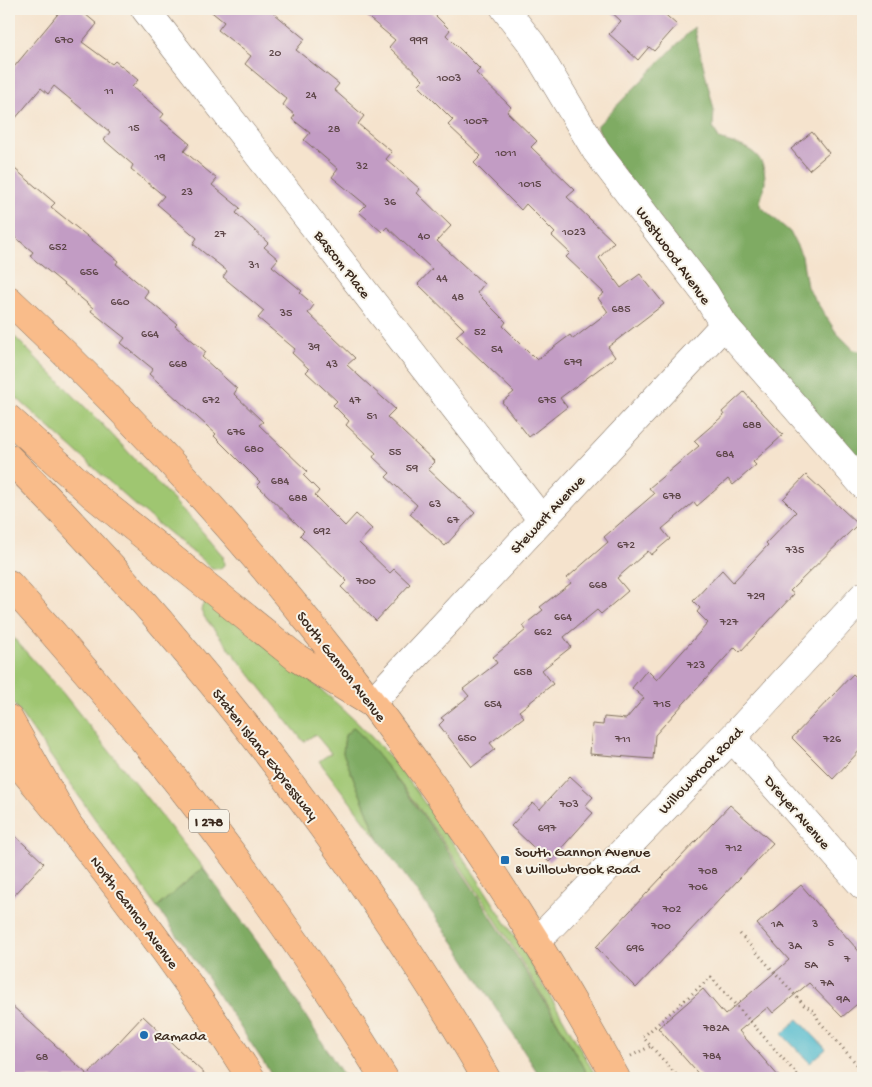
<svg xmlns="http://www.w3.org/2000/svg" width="872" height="1087" viewBox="0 0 872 1087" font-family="'Gochi Hand',sans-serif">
	<rect width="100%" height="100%" fill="#f7f3e8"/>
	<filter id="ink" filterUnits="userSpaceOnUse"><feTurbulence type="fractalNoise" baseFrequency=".02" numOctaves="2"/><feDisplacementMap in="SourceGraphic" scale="10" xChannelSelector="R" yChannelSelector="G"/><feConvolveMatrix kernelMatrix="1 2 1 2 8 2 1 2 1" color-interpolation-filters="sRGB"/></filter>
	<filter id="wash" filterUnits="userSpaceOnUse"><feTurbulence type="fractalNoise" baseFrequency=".0096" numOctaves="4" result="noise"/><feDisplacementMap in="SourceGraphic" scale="20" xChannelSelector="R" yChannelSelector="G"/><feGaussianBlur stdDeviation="1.12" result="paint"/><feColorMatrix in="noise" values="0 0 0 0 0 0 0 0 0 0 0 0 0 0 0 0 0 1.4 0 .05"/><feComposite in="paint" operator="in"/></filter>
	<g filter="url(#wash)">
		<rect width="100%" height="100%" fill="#f5e3cd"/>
		<g fill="#9fc671" stroke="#6d7848">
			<path d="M9 331 100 422 195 523 223 556 224 565 220 569 212 568 135 505 9 391Z"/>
			<path d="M208 601C269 646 330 692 381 747 403 770 420 797 438 822 497 903 548 991 597 1078H589C538 984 480 891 416 804 397 778 375 753 354 727L345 735 343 753 379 840 319 761 331 753 315 734 304 742 205 618 201 611 202 606Z"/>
			<path d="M9 633 62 692 203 868 157 907 9 697Z"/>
		</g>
		<g fill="#7fab63" stroke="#5d6a40">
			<path d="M694 27 714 110 713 127 719 139C745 147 766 150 765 183 764 192 760 197 760 206L790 232 802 256 807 287 836 332 854 350 863 352V477L777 374 608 150 597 126Z"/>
			<path d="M354 727C403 784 445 845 486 909 522 964 557 1020 589 1078H541L455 944 379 840 343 753 345 735Z"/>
			<path d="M203 868 266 954 345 1078H274L205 974 157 907Z"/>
		</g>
		<path fill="#50bacd" stroke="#467276" d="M798 1019 826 1049 810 1063 782 1034Z"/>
		<g id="blocks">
			<g fill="#c29cc4">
				<path d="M62 9H79L97 24 82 42 112 64 115 61 138 80 132 87 164 114 160 119 190 144 184 151 217 179 212 185 240 208 236 213 268 243 264 247 278 259 272 266 302 291 300 293 314 305 308 313 355 358 347 365 395 409 387 417 435 462 428 469 475 513 445 546 410 514 417 505 386 477 390 473 373 457 376 453 346 425 349 421 333 405 337 401 306 372 309 369 292 353 295 349 258 318 264 311 223 277 227 271 193 244 197 238 157 204 164 196 131 169 133 165 104 140 110 132 54 86 48 94 41 88 9 126V73Z"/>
				<path d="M208 9H269L305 39 296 50 339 84 334 90 364 116 358 124 392 152 386 159 420 189 417 193 451 226 437 241 484 284 477 293 506 322 503 326 537 360 570 335 573 339 608 312 598 298 604 293 566 257 570 253 552 236 555 233 526 204 521 210 474 163 481 156 448 125 453 120 418 85 423 80 389 47 395 40 358 9H429L450 30 446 35 480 69 476 73 511 107 507 112 537 141 531 147 575 190 567 197 614 242 599 258 621 288 640 274 664 304 608 347 615 357 560 398 567 407 529 437 502 402 514 392 456 336 464 329 418 284 432 269 387 227 382 232 359 212 366 205 332 177 338 169 304 140 310 133 292 119 295 115 283 105 287 99 245 64 251 56 218 30 224 22Z"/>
				<path d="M608 9H659L677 25 654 51 649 47 638 60 609 34 621 21Z"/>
				<path d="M812 132 829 153 809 170 791 149Z"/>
				<path d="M9 164 55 203 51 207 118 261 116 264 148 291 144 297 177 324 175 326 206 352 202 357 237 389 234 394 263 422 259 425 307 471 303 475 319 491 315 496 345 526 356 514 372 529 359 543 390 573 394 569 410 584 376 621 341 587 347 581 300 535 304 531 257 485 260 482 214 436 216 434 149 374 153 369 121 343 125 338 91 311 93 308 30 256 33 252 9 232Z"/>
				<path d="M744 392 783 435 753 462 756 465 733 485 728 479 697 506 694 502 662 529 670 539 651 555 648 551 617 578 628 591 601 614 597 610 564 637 571 647 542 670 553 684 519 711 524 717 490 743 495 749 472 767 439 725 444 720 441 718 469 696 463 689 497 663 493 657 526 630 523 626 543 610 540 607 571 583 567 578 608 542 604 537 654 494 649 488 699 446 694 441 724 415 722 412Z"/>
				<path d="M806 475 858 524 790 591 794 594 740 652 735 647 655 735 653 759 590 754 592 724 603 725 604 717 626 719 644 698 632 688 647 670 657 680 708 623 697 612 700 608 693 601 722 570 733 582 768 545 766 543 796 512 783 499Z"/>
				<path d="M853 674 863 683V747L833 779 792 738Z"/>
				<path d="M570 776 593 797 585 806 593 813 549 862 511 826 533 803 540 809Z"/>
				<path d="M730 805 773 843 636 988 596 947Z"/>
				<path d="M9 830 44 863 9 901Z"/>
				<path d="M801 885 863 956V999L842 1017 809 983 773 1013 768 1007 739 1031 780 1078H702L658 1028 703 989 725 1015 789 960 757 924Z"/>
				<path d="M9 1003 88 1075 143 1016 209 1078H9Z"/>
			</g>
		</g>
	</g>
	<g filter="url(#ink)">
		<use href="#blocks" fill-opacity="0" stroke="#7c6b5b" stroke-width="1"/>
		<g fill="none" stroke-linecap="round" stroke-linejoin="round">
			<g stroke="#7c6b5b" stroke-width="29">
				<g id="minor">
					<path d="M145 9 542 520"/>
					<path d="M505 9 532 44 596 151 705 293 724 325 863 485"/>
					<path d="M371 703 724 325"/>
					<path d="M732 738 863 886"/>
					<path d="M536 942 732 738 863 596"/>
				</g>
			</g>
			<g stroke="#7c6b5b" stroke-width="29">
				<g id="major">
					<path d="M9 300C249 524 457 790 616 1078"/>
					<path d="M9 753C96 856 179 964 251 1078"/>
				</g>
			</g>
			<g stroke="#7c6b5b" stroke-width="29">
				<g id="highway">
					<path d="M9 419 93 495 297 658 371 703"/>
					<path d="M9 458C147 597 272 749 381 911 418 966 454 1021 486 1078"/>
					<path d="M9 584C150 739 275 899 384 1078"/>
					<path d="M9 719 68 824"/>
				</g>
			</g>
			<g stroke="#7c6b5b" stroke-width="3" stroke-dasharray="1 4" stroke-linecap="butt">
				<path d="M740 934 804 1005 814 1011 819 1021 862 1070"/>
				<path d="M631 1056 651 1046"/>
				<path d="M679 1078 643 1037 711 977 800 1078"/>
			</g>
			<use href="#minor" stroke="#fff" stroke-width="28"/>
			<use href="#major" stroke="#f9bc8a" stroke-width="28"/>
			<use href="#highway" stroke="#f9bc8a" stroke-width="28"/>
		</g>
	</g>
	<g fill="#1f6fb2" stroke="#f7f3e8" stroke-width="2">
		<rect x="500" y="855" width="10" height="10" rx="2.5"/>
		<circle cx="144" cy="1035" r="5"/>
	</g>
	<g text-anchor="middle" stroke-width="4" stroke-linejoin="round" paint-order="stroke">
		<g font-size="12" fill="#5d4648">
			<text x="64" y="43">670</text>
			<text x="419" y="43">999</text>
			<text x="275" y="56">20</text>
			<text x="449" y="81">1003</text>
			<text x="109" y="94">11</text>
			<text x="311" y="98">24</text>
			<text x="476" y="124">1007</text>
			<text x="134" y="131">15</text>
			<text x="334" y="132">28</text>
			<text x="506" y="156">1011</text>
			<text x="160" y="160">19</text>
			<text x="362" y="169">32</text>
			<text x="530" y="187">1015</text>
			<text x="187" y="195">23</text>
			<text x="390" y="205">36</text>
			<text x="574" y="235">1023</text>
			<text x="220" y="237">27</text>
			<text x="424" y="239">40</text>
			<text x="58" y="250">652</text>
			<text x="254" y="268">31</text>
			<text x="89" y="275">656</text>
			<text x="442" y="281">44</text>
			<text x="458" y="300">48</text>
			<text x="120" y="305">660</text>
			<text x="621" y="312">685</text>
			<text x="286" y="316">35</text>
			<text x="480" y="335">52</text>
			<text x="150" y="337">664</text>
			<text x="314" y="350">39</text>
			<text x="497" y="352">54</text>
			<text x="573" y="365">679</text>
			<text x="178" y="367">668</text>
			<text x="332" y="367">43</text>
			<text x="211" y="403">672</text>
			<text x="355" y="403">47</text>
			<text x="547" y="403">675</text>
			<text x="372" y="419">51</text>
			<text x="752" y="428">688</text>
			<text x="236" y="435">676</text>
			<text x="254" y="452">680</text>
			<text x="395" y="455">55</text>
			<text x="725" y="457">684</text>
			<text x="412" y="471">59</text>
			<text x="280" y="484">684</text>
			<text x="672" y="499">678</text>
			<text x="298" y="501">688</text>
			<text x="435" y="507">63</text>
			<text x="453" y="523">67</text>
			<text x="322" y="534">692</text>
			<text x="626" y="548">672</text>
			<text x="795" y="553">735</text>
			<text x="366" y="584">700</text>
			<text x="598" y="588">668</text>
			<text x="756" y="599">729</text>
			<text x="563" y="620">664</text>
			<text x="729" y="625">727</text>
			<text x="543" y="635">662</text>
			<text x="696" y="668">723</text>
			<text x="523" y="675">658</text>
			<text x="493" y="707">654</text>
			<text x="662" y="707">715</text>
			<text x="467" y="741">650</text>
			<text x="623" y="742">711</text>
			<text x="832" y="742">726</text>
			<text x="569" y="807">703</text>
			<text x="547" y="831">697</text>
			<text x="734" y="851">712</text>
			<text x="708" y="874">708</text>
			<text x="698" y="890">706</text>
			<text x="672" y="912">702</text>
			<text x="777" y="927">1A</text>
			<text x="815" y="927">3</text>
			<text x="661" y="929">700</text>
			<text x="831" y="946">5</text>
			<text x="795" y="949">3A</text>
			<text x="635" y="951">696</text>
			<text x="847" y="962">7</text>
			<text x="811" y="968">5A</text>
			<text x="827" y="986">7A</text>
			<text x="843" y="1002">9A</text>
			<text x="716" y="1031">782A</text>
			<text x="712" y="1059">784</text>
			<text x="42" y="1060">68</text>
		</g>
		<rect fill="#f7f3e8" stroke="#73665b" stroke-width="1" x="189" y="809.5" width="40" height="23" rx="4"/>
		<g font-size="14" font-weight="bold" fill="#3b2a1e">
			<text x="209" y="826">I 278</text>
		</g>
		<g font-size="15" fill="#3b2a1e" stroke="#f7f3e8">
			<text transform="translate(674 255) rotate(54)" y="5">Westwood Avenue</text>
			<text transform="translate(343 264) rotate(52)" y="5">Bascom Place</text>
			<text transform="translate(547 514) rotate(-47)" y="5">Stewart Avenue</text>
			<text transform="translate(342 666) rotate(52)" y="5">South Gannon Avenue</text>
			<text transform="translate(266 754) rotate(52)" y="5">Staten Island Expressway</text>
			<text transform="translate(700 770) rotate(-46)" y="5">Willowbrook Road</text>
			<text transform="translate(798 812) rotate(49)" y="5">Dreyer Avenue</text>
			<text transform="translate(135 912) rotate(53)" y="5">North Gannon Avenue</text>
		</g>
		<g font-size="15" fill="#3b2a1e" stroke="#f7f3e8" text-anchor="start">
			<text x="515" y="856">South Gannon Avenue<tspan x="515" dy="17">&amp; Willowbrook Road</tspan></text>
			<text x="154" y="1040">Ramada</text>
		</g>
	</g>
	<rect width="872" height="1087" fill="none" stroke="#f7f3e8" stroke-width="30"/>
</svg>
